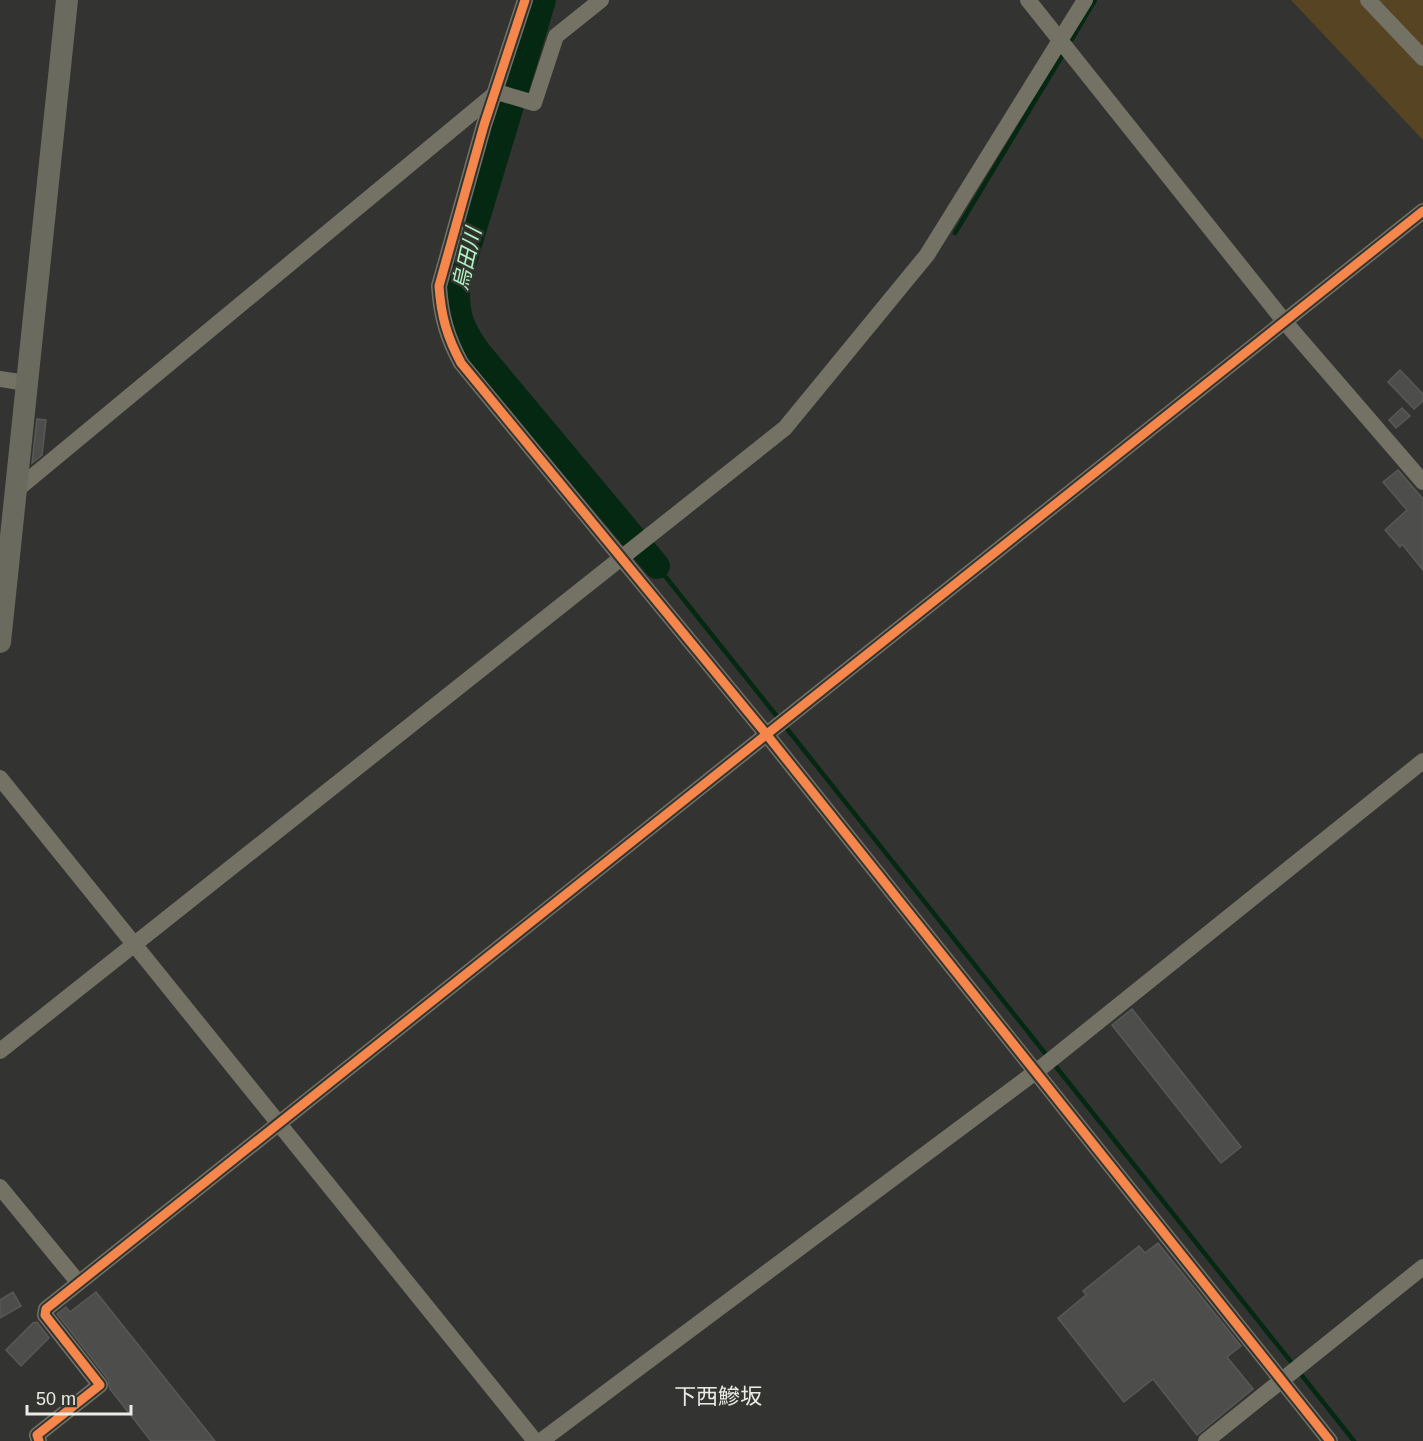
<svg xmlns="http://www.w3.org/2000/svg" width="1423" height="1441" viewBox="0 0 1423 1441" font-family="Helvetica,'Noto Sans JP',sans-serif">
	<rect width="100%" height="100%" fill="#333431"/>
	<path fill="#574422" d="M1291 0H1423V140Z"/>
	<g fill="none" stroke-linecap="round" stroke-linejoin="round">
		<g stroke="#052812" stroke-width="4.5">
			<path d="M1072 39 1095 0"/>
			<path d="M955 233 1062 56"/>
			<path d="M657 566 779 719"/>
			<path d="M784 725 1048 1057"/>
			<path d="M1053 1063 1354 1441"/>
		</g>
		<path stroke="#052812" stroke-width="26" d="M543 0 458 281C454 311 461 329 479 353L657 566"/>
	</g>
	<g fill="#4d4e4c" stroke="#585956" stroke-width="1.5">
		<path d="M1400 370 1423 394V401L1414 409 1388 382Z"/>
		<path d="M1402 408 1410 416 1396 428 1389 420Z"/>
		<path d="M37 419 46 420 42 455 32 463Z"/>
		<path d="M1398 470 1423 499V570L1402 544 1400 547 1385 530 1407 510 1383 482Z"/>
		<path d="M1132 1009 1241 1147 1221 1163 1112 1025Z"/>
		<path d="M1158 1243 1241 1346 1227 1357 1253 1389 1197 1435 1153 1379 1124 1402 1058 1318 1086 1295 1083 1291 1139 1246 1145 1253Z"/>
		<path d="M13 1292 21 1306 0 1318V1300Z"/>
		<path d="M96 1292 215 1441H151L110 1389 108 1379 57 1314 66 1307 70 1312Z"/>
		<path d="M37 1322 49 1338 21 1366 6 1350 33 1323Z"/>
	</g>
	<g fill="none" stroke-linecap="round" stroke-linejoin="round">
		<g stroke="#747165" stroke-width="16">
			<path d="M525 0 484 125 439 286C441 316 447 337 461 363L767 735 1330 1441"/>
			<path d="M1028 0 1284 321 1423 482"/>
			<path d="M1368 0 1423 58"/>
			<path d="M497 92 534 103 556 36 601 0"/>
			<path d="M0 379 26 383"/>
			<path d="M14 492 496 93"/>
			<path d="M0 778 535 1441"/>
			<path d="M0 1051 785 428 927 255 1085 0"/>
			<path d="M0 1187 78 1282"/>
			<path d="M39 1441 37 1435 100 1385 45 1315 46 1309 1423 211"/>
			<path d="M541 1441 1042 1067 1423 761"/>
			<path d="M1206 1441 1423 1267"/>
		</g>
		<path stroke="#6b6a5e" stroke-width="22" d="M0 642 67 0"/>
		<g stroke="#343530" stroke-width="13">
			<g id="cycleway">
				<path d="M525 0 484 125 439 286C441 316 447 337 461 363L767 735 1330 1441"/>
				<path d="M39 1441 37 1435 100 1385 45 1315 46 1309 1423 211"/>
			</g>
		</g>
		<use href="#cycleway" stroke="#f5874c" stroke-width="9"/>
	</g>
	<g text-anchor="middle" stroke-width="5" stroke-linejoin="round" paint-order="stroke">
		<g font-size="21" font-style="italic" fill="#b0f5c4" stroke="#343530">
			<text transform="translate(467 259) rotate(-77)" y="7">烏田川</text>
		</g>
		<g font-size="22" fill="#ebebe8" stroke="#343530">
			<text x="718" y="1404">下西鰺坂</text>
		</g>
	</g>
	<path d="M27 1405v9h104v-9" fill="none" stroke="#ebebe8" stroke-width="3"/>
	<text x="36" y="1405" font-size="18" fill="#ebebe8" stroke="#343530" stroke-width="4.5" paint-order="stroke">50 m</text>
</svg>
